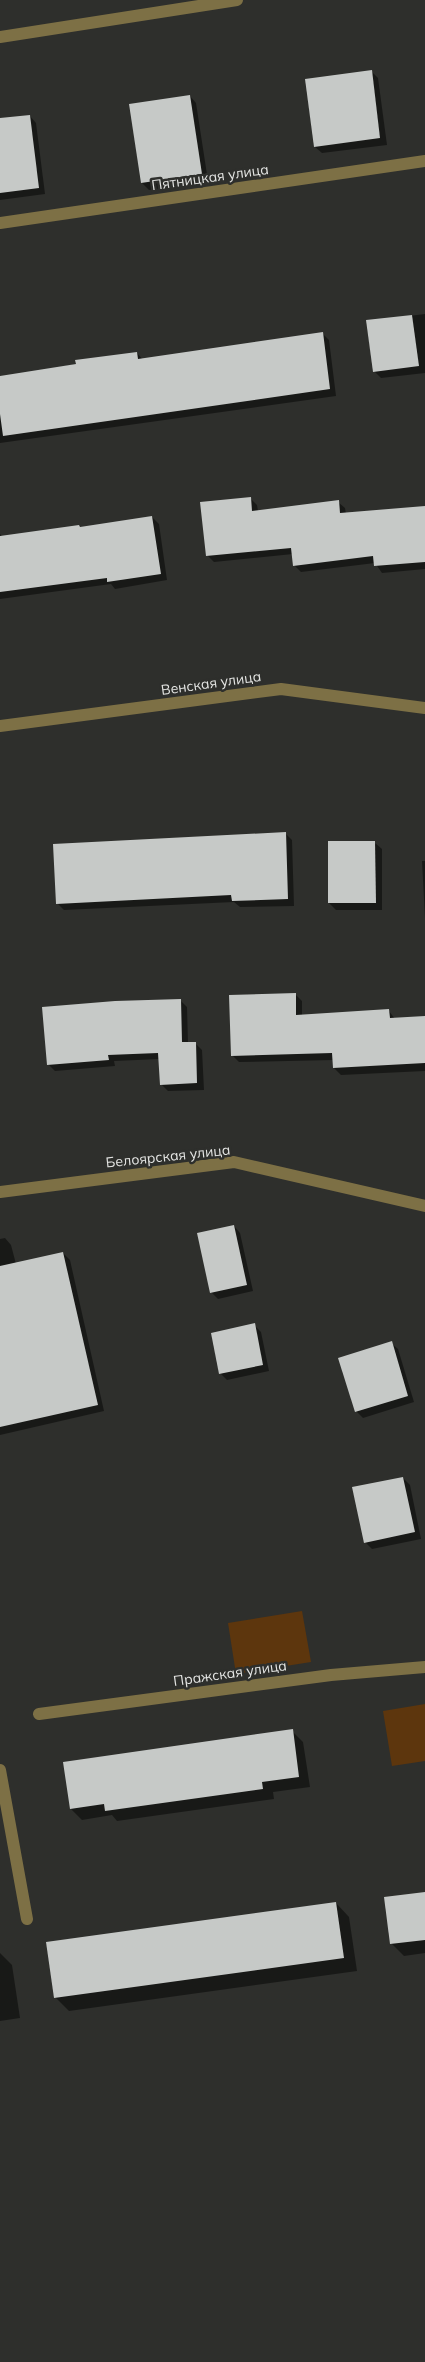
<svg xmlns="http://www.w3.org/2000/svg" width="425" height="2362" viewBox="0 0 425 2362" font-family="Mulish,sans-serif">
	<rect width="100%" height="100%" fill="#2e2f2c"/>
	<g fill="#5d360d">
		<path d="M302 1611 311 1662 236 1674 228 1623Z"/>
		<path d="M425 1704V1761L392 1766 383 1711Z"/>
	</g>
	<g fill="#0007">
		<path d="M371 71 378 78 387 145 322 153 315 147Z"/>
		<path d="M190 96 196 103 208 181 149 190 142 183Z"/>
		<path d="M30 116 36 123 45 194 0 200V120Z"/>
		<path d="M425 314V373L381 378 374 371 368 321Z"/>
		<path d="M322 333 329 340 336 396 0 443V378L137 353 143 360Z"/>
		<path d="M250 498 257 505 258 511 338 502 345 508 346 514 425 507V569L382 573 375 563 301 572 294 565 293 554 214 562 207 555Z"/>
		<path d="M152 517 159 524 167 580 115 589 111 584 0 599V534L3 537 81 528Z"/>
		<path d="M286 834 292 840 294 906 240 907 234 902 64 910 58 904Z"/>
		<path d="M375 843 382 849V910H336L329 903Z"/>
		<path d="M422 861H425V919V918Z"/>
		<path d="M295 994 302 1001V1016L389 1011 395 1019 425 1017V1071L341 1075 334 1068V1060L239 1062 232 1055Z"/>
		<path d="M180 1000 187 1007 188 1043H195L202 1050 204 1090 168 1091 161 1084 160 1059 114 1061 115 1066 55 1071 48 1064Z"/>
		<path d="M234 1226 240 1233 253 1291 218 1299 211 1292Z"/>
		<path d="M5 1238 11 1245 16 1264 63 1253 70 1260 104 1411 0 1435V1239Z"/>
		<path d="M254 1325 261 1332 269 1371 227 1380 221 1374Z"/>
		<path d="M391 1343 398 1349 414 1402 363 1418 356 1411Z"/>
		<path d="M403 1478 410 1485 421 1539 372 1549 365 1542Z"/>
		<path d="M292 1731 303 1742 310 1787 273 1792 274 1799 117 1821 112 1815 82 1820 71 1809Z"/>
		<path d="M425 1893V1953L404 1956 391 1943Z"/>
		<path d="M336 1903 349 1917 357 1971 69 2011 55 1997Z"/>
		<path d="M0 1953 12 1965 20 2018 0 2021Z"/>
	</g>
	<g fill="#c6c9c7">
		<path d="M372 70 380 138 314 147 305 79Z"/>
		<path d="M190 95 202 174 141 183 129 104Z"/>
		<path d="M30 115 39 188 0 193V118Z"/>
		<path d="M412 315 419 366 373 372 366 320Z"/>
		<path d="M323 332 330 389 3 436 0 414V376L76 364 75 360 137 352 138 359Z"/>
		<path d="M251 497 252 511 339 500 340 513 425 506V562L374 566 373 556 293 566 291 548 206 556 200 502Z"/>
		<path d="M152 516 161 574 107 582V578L0 592V536L79 525 80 527Z"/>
		<path d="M286 832 288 899 232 901 231 895 56 904 53 844Z"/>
		<path d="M328 841H375L376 903H328Z"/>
		<path d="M296 993V1015L389 1009 390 1018 425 1016V1063L333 1068 332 1053 231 1056 229 995Z"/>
		<path d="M181 999 182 1042H196L197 1083 160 1085 158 1053 108 1055 109 1060 47 1065 42 1007 115 1001Z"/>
		<path d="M234 1225 247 1285 210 1293 197 1233Z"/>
		<path d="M63 1252 98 1405 0 1427V1266Z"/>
		<path d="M255 1323 263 1365 219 1374 211 1333Z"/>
		<path d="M392 1341 408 1396 355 1412 338 1358Z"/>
		<path d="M403 1477 415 1532 364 1543 352 1487Z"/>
		<path d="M293 1729 299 1777 262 1782 263 1789 105 1811 104 1804 70 1809 63 1762Z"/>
		<path d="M425 1892V1940L390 1944 384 1897Z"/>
		<path d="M336 1902 344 1958 54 1998 46 1942Z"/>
	</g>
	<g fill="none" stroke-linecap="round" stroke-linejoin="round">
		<g stroke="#7d7045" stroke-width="12">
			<path d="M0 37 237 0"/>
			<path d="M0 223 425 161"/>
			<path d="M0 726 281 689 425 708"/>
			<path d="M0 1192 234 1162 425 1206"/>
			<path d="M39 1714 331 1675 425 1667"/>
			<path d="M0 1770 27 1919"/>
		</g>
	</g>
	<g text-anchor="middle" stroke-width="5" stroke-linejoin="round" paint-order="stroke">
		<g font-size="14" fill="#e5e6e4" stroke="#2e2f2c">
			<text transform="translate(210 177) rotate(-8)" y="5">Пятницкая улица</text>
			<text transform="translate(211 683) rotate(-8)" y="5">Венская улица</text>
			<text transform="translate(168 1156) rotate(-6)" y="5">Белоярская улица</text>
			<text transform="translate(230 1673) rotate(-8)" y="5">Пражская улица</text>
		</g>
	</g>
</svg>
